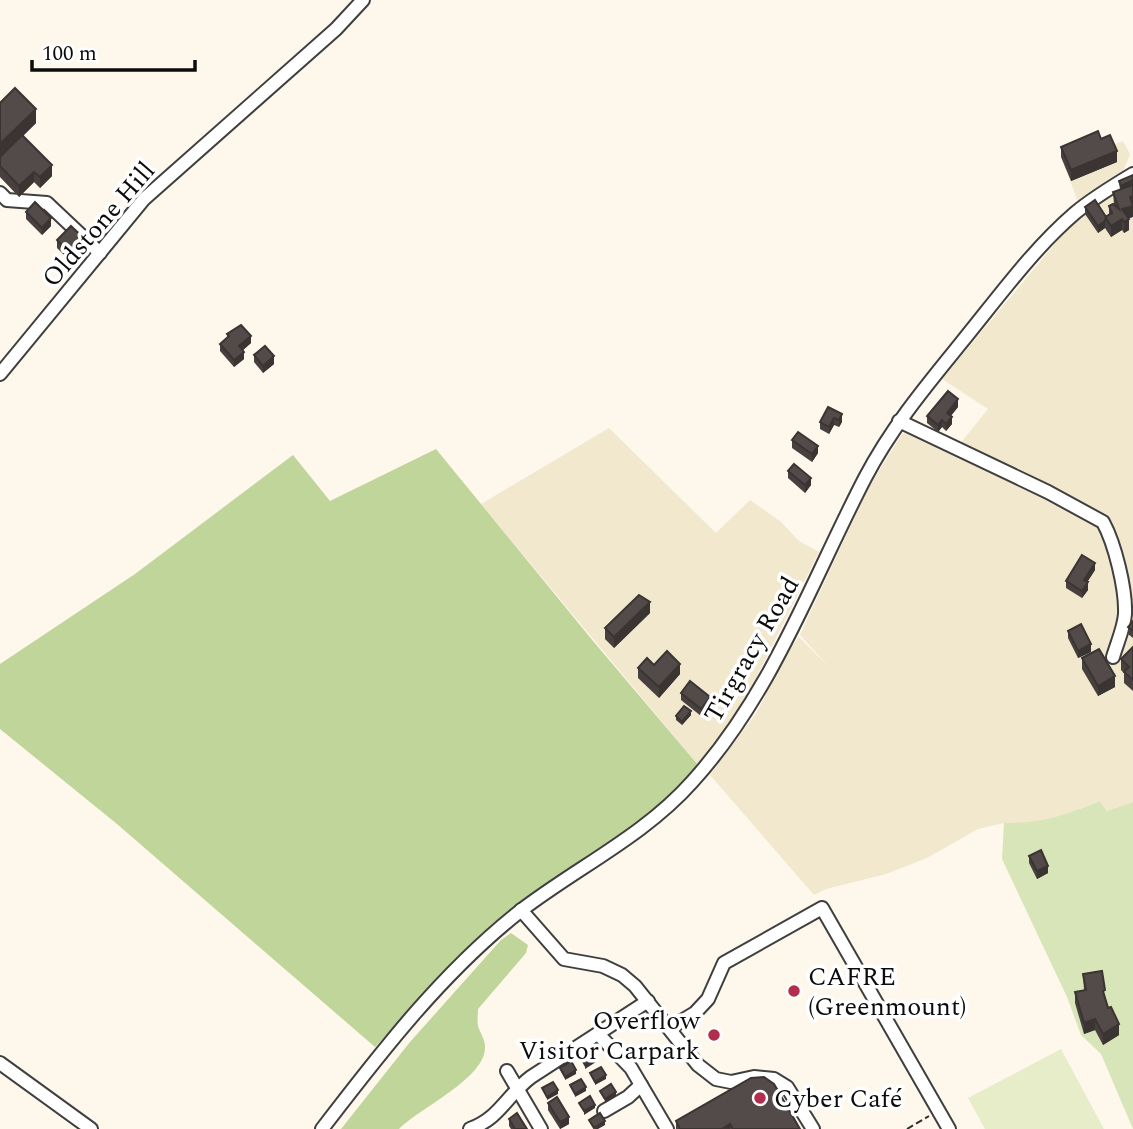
<svg xmlns="http://www.w3.org/2000/svg" width="1133" height="1129" viewBox="0 0 1133 1129" font-family="Spectral,serif">
	<rect width="100%" height="100%" fill="#fef7ec"/>
	<g fill="#f1e8ce">
		<path d="M1123 141 1130 154 1123 172 1107 180 1079 204 1061 157 1102 149Z"/>
		<path d="M1133 182V802L1107 811 1098 801 1060 817 1034 823H1004L978 829 927 858 886 874 826 889 814 895 710 775 757 712 790 648 799 637 830 668 800 635 867 490 902 434 908 432 1078 510 1082 503 959 445 988 409 942 379 1074 221 1075 222V220L1119 188Z"/>
		<path d="M609 428 716 533 750 500 781 522 799 541 819 552 739 712 698 765 481 504Z"/>
	</g>
	<path fill="#d8e5b8" d="M1099 801 1107 811 1133 802V1129L1101 1054 1081 1035 1067 997 1002 859 1004 823C1044 823 1063 816 1099 801Z"/>
	<g fill="#bfd599">
		<path d="M436 449 593 641 698 765 669 799 631 829 587 856 509 910 460 954 375 1047 117 824 0 729V664L135 574 293 455 330 501Z"/>
		<path d="M511 933 528 945 526 953 478 1009C478 1014 477 1021 478 1026 480 1033 485 1039 485 1047 486 1078 418 1109 399 1129H341L410 1042 501 940Z"/>
	</g>
	<path fill="#e7edc9" d="M1061 1049 1104 1129H985L968 1098Z"/>
	<g fill="none" stroke-linecap="round" stroke-linejoin="round">
		<g stroke="#3f3f3f" stroke-width="16">
			<g id="minor">
				<path d="M0 193 7 200 47 203 100 253"/>
				<path d="M0 374 144 199 336 29 363 0"/>
				<path d="M899 421 1048 492 1103 522C1115 544 1126 589 1125 614 1124 628 1117 643 1113 657"/>
				<path d="M521 910 564 959 603 966 622 975 635 986 698 1065 716 1079 731 1082 754 1077 774 1079 787 1087 813 1129"/>
				<path d="M670 1028 695 1013 708 999 724 963 822 908 949 1129"/>
				<path d="M598 1034 631 1068 667 1129"/>
				<path d="M0 1063 91 1129"/>
				<path d="M507 1071 541 1129"/>
				<path d="M604 1111 628 1097 641 1085"/>
				<path d="M322 1129C381 1052 442 973 519 912 576 868 644 836 692 782 772 694 811 582 865 478 891 428 926 386 961 343 997 299 1032 250 1075 213 1093 198 1113 186 1133 174"/>
				<path d="M470 1129C500 1118 507 1095 531 1077L648 1001"/>
			</g>
		</g>
		<path stroke="#2e2e2e" stroke-width="2" stroke-dasharray="7 3.5" stroke-linecap="butt" d="M907 1129 929 1116"/>
		<use href="#minor" stroke="#fff" stroke-width="12"/>
	</g>
	<g fill="#47403f">
		<path d="M0 103 36 123 23 136 52 176 40 188 34 182 19 197 0 177Z"/>
		<path d="M1101 139 1117 162 1071 181 1061 157V147Z"/>
		<path d="M1133 175V217L1128 218 1129 230 1124 233 1122 230 1111 237 1105 228 1098 233 1085 214V207L1106 217 1109 214V206L1114 205 1113 192 1120 190 1119 181Z"/>
		<path d="M26 212 51 226 42 235 26 219Z"/>
		<path d="M57 240 87 248 72 263 57 248Z"/>
		<path d="M227 334 251 343 242 350 244 359 234 367 220 351V344L227 338Z"/>
		<path d="M254 355 274 364 263 373 254 362Z"/>
		<path d="M828 407 842 422 839 427 834 425 829 434 820 429V422Z"/>
		<path d="M958 407 951 416 952 424 946 431 942 427 938 432 927 423V416Z"/>
		<path d="M792 440 818 453 812 462 792 448Z"/>
		<path d="M788 471 811 485 805 493 788 478Z"/>
		<path d="M1095 570 1087 582 1088 590 1082 598 1066 588V581Z"/>
		<path d="M650 613 614 648 605 639V628Z"/>
		<path d="M1133 621V638L1128 634V627Z"/>
		<path d="M1068 631 1091 652 1078 658 1068 638Z"/>
		<path d="M1133 647V691L1124 683V673L1121 670V659Z"/>
		<path d="M1082 658 1115 687 1098 696 1082 669Z"/>
		<path d="M654 665 680 674 659 698 638 678V668Z"/>
		<path d="M681 693 710 704 701 716 681 700Z"/>
		<path d="M691 715 682 725 676 720V716Z"/>
		<path d="M1029 856 1048 873 1037 879 1029 863Z"/>
		<path d="M1083 974 1105 997 1119 1035 1103 1045 1095 1030 1084 1034 1075 1003V992L1084 990Z"/>
		<path d="M548 1103 569 1124 560 1129 548 1110Z"/>
		<path d="M509 1119 527 1129H511L509 1126Z"/>
		<path d="M676 1121 800 1129H676Z"/>
	</g>
	<g fill="#3a3433">
		<path d="M36 109V123L0 158V144Z"/>
		<path d="M1117 151V162L1071 181V170Z"/>
		<path d="M52 165V176L40 188V177Z"/>
		<path d="M34 172V182L19 197V186Z"/>
		<path d="M1133 180V187L1121 193V186Z"/>
		<path d="M1133 196V217L1122 220V209L1130 197Z"/>
		<path d="M51 218V226L42 235V228Z"/>
		<path d="M1122 219V230L1111 237V226Z"/>
		<path d="M1129 219V230L1124 233V222Z"/>
		<path d="M1105 221V228L1098 233V226Z"/>
		<path d="M87 241V248L72 263V256Z"/>
		<path d="M251 336V343L239 354V346Z"/>
		<path d="M244 352V359L234 367V360Z"/>
		<path d="M274 356V364L263 373V366Z"/>
		<path d="M958 399V407L947 420V413Z"/>
		<path d="M842 414V422L839 427V420Z"/>
		<path d="M952 417V424L946 431V424Z"/>
		<path d="M834 418V425L829 434V427Z"/>
		<path d="M942 420V427L938 432V425Z"/>
		<path d="M818 446V453L812 462V454Z"/>
		<path d="M811 478V485L805 493V485Z"/>
		<path d="M1095 563V570L1084 587V580Z"/>
		<path d="M1088 582V590L1082 598V591Z"/>
		<path d="M650 602V613L614 648V637Z"/>
		<path d="M1091 644V652L1078 658V651Z"/>
		<path d="M680 664V674L659 698V687Z"/>
		<path d="M1115 676V687L1098 696V686Z"/>
		<path d="M710 697V704L701 716V709Z"/>
		<path d="M691 711V715L682 725V722Z"/>
		<path d="M1048 866V873L1037 879V871Z"/>
		<path d="M1095 1019V1030L1084 1034V1023Z"/>
		<path d="M1119 1024V1035L1103 1045V1034Z"/>
		<path d="M596 1058V1062L585 1069V1065Z"/>
		<path d="M576 1070V1074L565 1080V1077Z"/>
		<path d="M606 1075V1079L595 1085V1082Z"/>
		<path d="M586 1087V1091L575 1097V1094Z"/>
		<path d="M558 1090V1094L547 1100V1097Z"/>
		<path d="M616 1092V1096L605 1103V1099Z"/>
		<path d="M595 1105V1108L584 1115V1111Z"/>
		<path d="M569 1117V1124L560 1129V1122Z"/>
		<path d="M605 1121V1125L598 1129H594Z"/>
		<path d="M730 1124V1129H722Z"/>
	</g>
	<g fill="#534b49" stroke="#3a3433" stroke-width="2">
		<path d="M15 88 36 109 0 144V103Z"/>
		<path d="M1098 131 1101 139 1110 135 1117 151 1071 170 1061 147Z"/>
		<path d="M22 135 52 165 40 177 34 172 19 186 0 166V157Z"/>
		<path d="M1133 175V180L1121 186 1119 181Z"/>
		<path d="M1133 185V196L1130 197 1133 206 1122 209 1129 219 1124 222 1122 219 1111 226 1105 217 1112 213 1109 206 1113 204 1119 209 1113 192Z"/>
		<path d="M1095 200 1106 217 1105 221 1098 226 1085 207Z"/>
		<path d="M35 202 51 218 42 228 26 212Z"/>
		<path d="M71 226 87 241 72 256 57 240Z"/>
		<path d="M241 325 251 336 239 346 244 352 234 360 220 344 229 336 227 334Z"/>
		<path d="M265 346 274 356 263 366 254 355Z"/>
		<path d="M948 391 958 399 947 413 952 417 946 424 942 420 938 425 927 416Z"/>
		<path d="M828 407 842 414 839 420 834 418 829 427 820 422Z"/>
		<path d="M798 432 818 446 812 454 792 440Z"/>
		<path d="M794 464 811 478 805 485 788 471Z"/>
		<path d="M1082 555 1095 563 1084 580 1088 582 1082 591 1066 581Z"/>
		<path d="M639 595 650 602 614 637 605 628Z"/>
		<path d="M1133 621V631L1128 627Z"/>
		<path d="M1081 624 1091 644 1078 651 1068 631Z"/>
		<path d="M1133 647V680L1124 672 1129 667 1121 659Z"/>
		<path d="M1099 649 1115 676 1098 686 1082 658Z"/>
		<path d="M667 651 680 664 659 687 638 668 647 658 654 665Z"/>
		<path d="M690 681 710 697 701 709 681 693Z"/>
		<path d="M684 706 691 711 682 722 676 716Z"/>
		<path d="M1041 850 1048 866 1037 871 1029 856Z"/>
		<path d="M1102 971 1105 990 1103 991 1108 1008 1111 1007 1119 1024 1103 1034 1095 1019 1084 1023 1075 992 1086 990 1083 974Z"/>
		<path d="M592 1050 596 1058 585 1065 580 1056Z"/>
		<path d="M571 1061 576 1070 565 1077 560 1068Z"/>
		<path d="M601 1067 606 1075 595 1082 590 1073Z"/>
		<path d="M764 1077 774 1084 800 1129H733L730 1124 722 1129H680L676 1121 751 1078Z"/>
		<path d="M581 1079 586 1087 575 1094 570 1085Z"/>
		<path d="M553 1082 558 1090 547 1097 542 1088Z"/>
		<path d="M611 1084 616 1092 605 1099 600 1091Z"/>
		<path d="M590 1096 595 1105 584 1111 579 1103Z"/>
		<path d="M557 1097 569 1117 560 1122 548 1103Z"/>
		<path d="M517 1113 527 1129H515L509 1119Z"/>
		<path d="M600 1113 605 1121 594 1128 589 1120Z"/>
	</g>
	<g fill="#b12e4d" stroke="#fff" stroke-width="2.5">
		<circle cx="794" cy="991" r="7"/>
		<circle cx="714" cy="1035" r="7"/>
		<circle cx="760" cy="1098" r="7"/>
	</g>
	<g text-anchor="middle" stroke-width="7" stroke-linejoin="round" paint-order="stroke">
		<g font-size="26" fill="#0c0c0c" stroke="#fff">
			<text transform="translate(98 224) rotate(-49)" y="9">Oldstone Hill</text>
			<text transform="translate(751 649) rotate(-60)" y="9">Tirgracy Road</text>
		</g>
		<g font-size="26" fill="#0c0c0c" stroke="#fff" text-anchor="start">
			<text x="808" y="985">CAFRE<tspan x="808" dy="30">(Greenmount)</tspan></text>
			<text x="700" y="1029" text-anchor="end">Overflow<tspan x="700" dy="30">Visitor Carpark</tspan></text>
			<text x="774" y="1107">Cyber Café</text>
		</g>
	</g>
	<path d="M32 60v10h163v-10" fill="none" stroke="#0c0c0c" stroke-width="3.5"/>
	<text x="42" y="60" font-size="21" fill="#0c0c0c" stroke="#ffffff" stroke-width="5" paint-order="stroke">100 m</text>
</svg>
